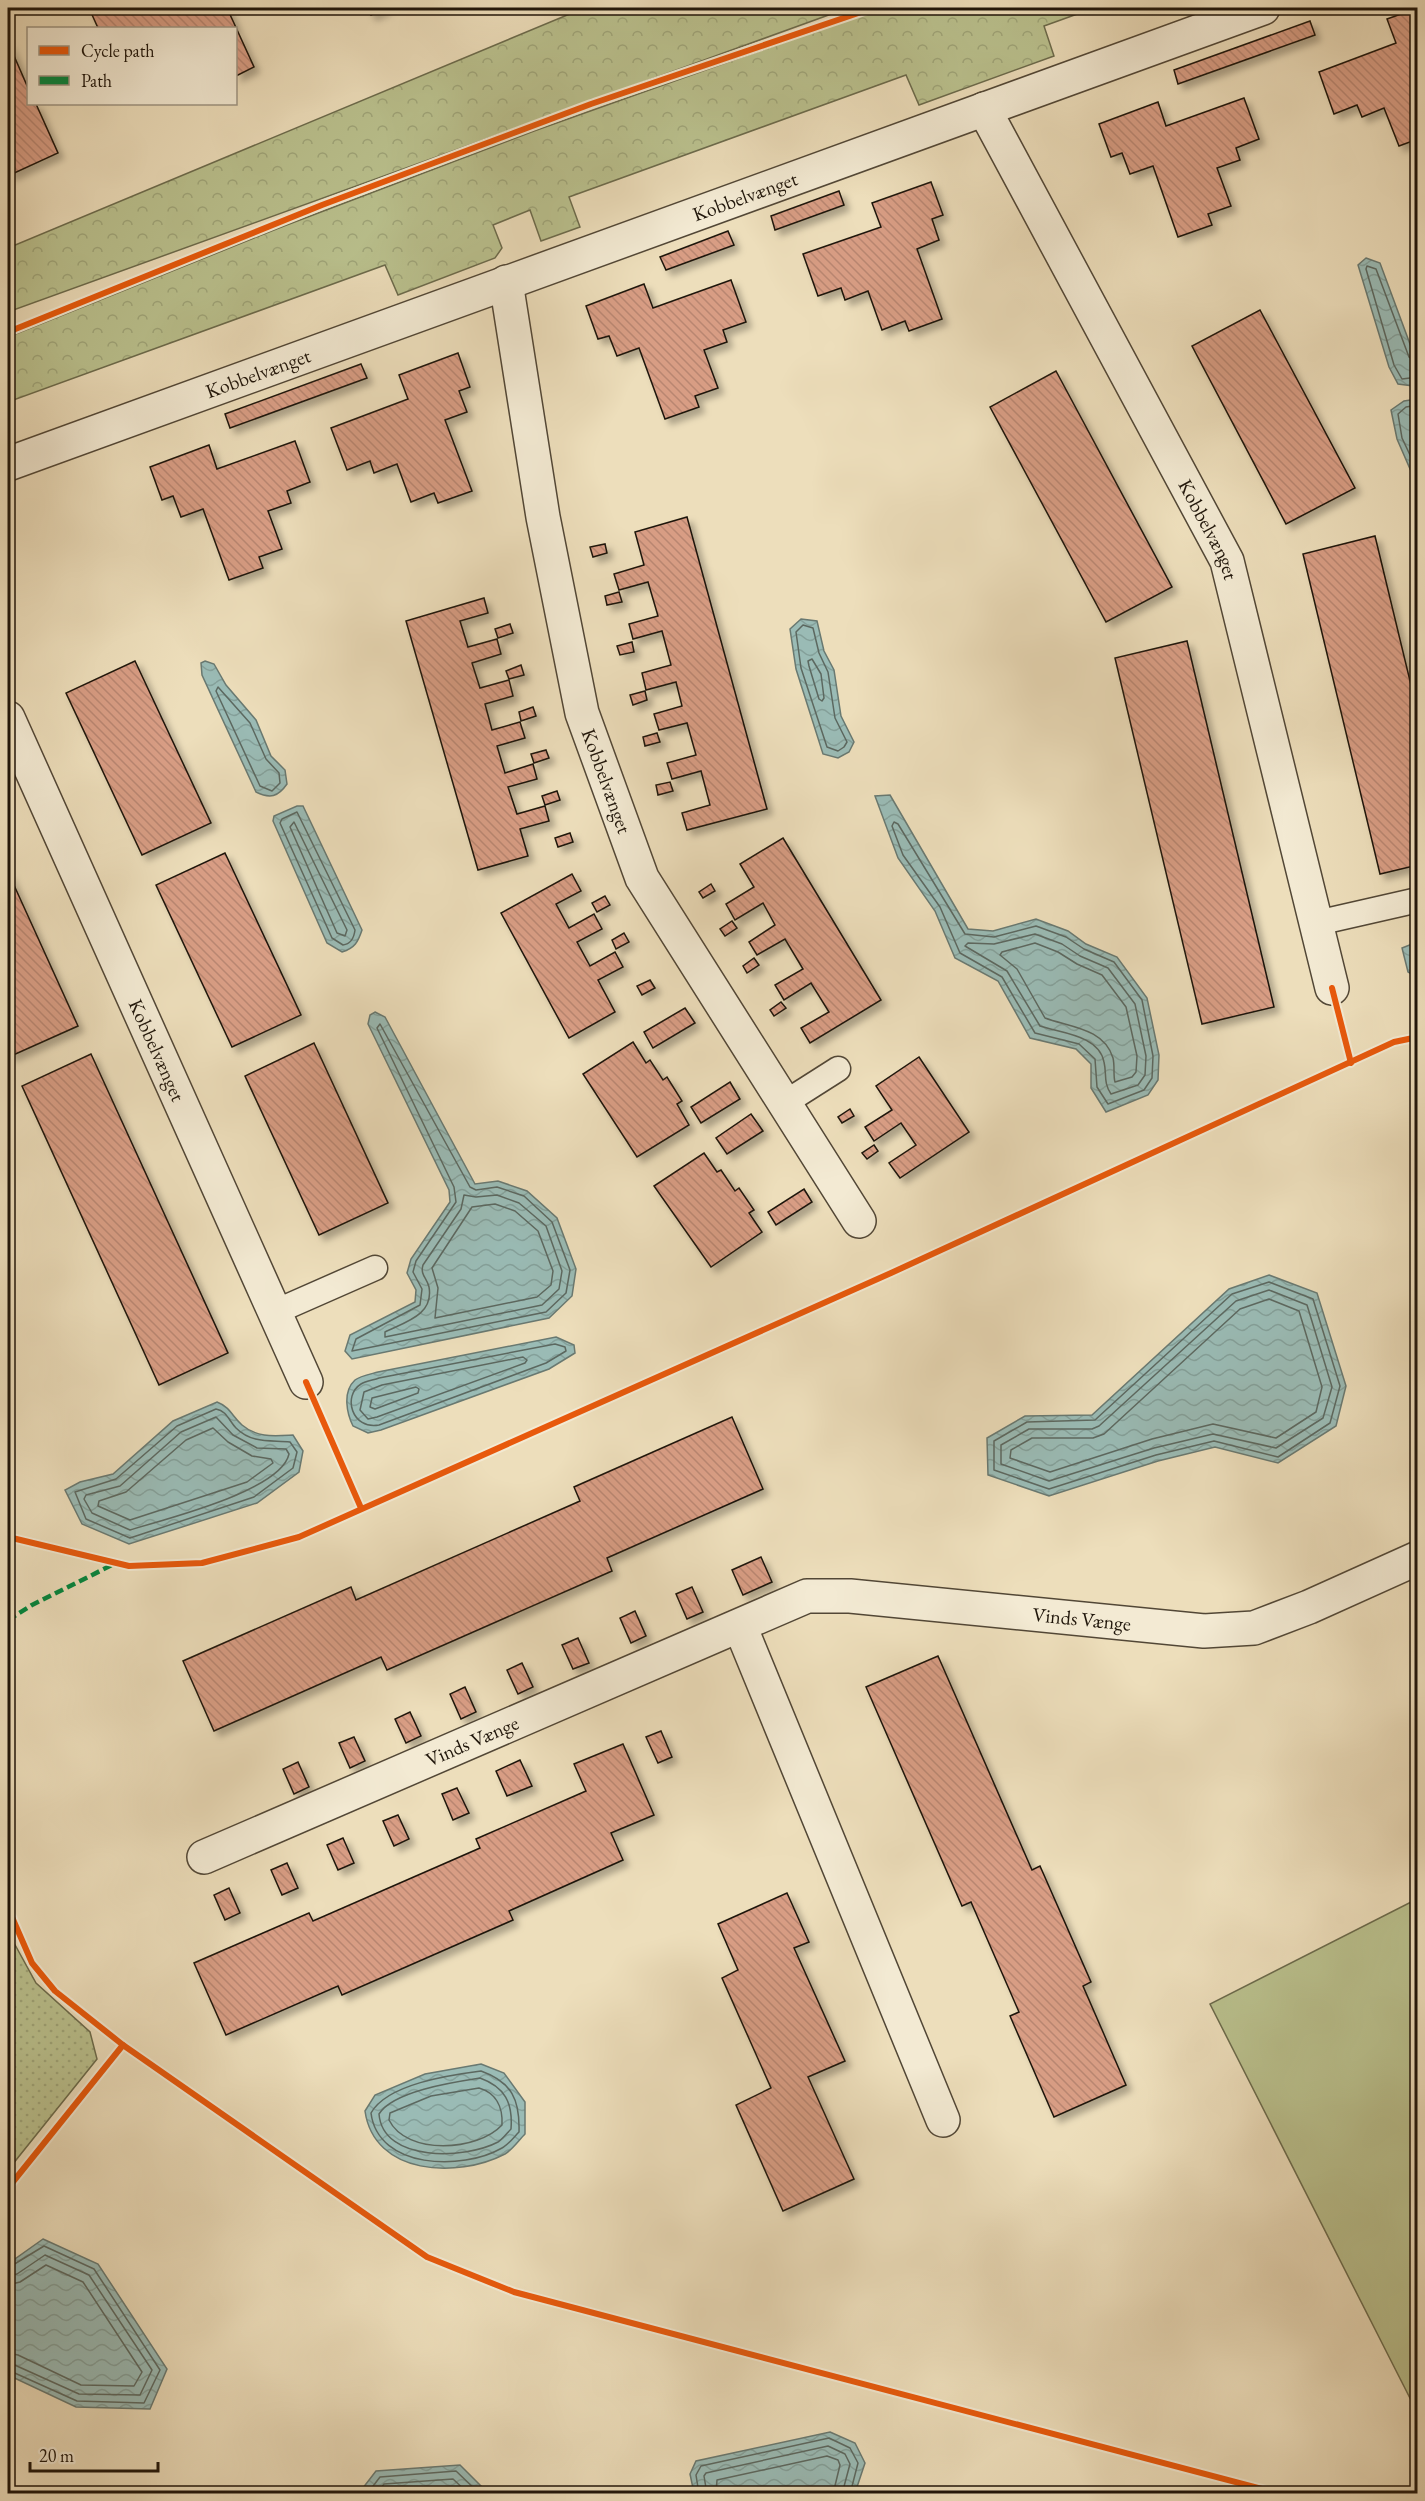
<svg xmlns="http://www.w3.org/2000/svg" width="1425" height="2501" viewBox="0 0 1425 2501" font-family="'EB Garamond',serif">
	<defs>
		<pattern id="grass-dots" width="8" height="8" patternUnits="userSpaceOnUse" patternTransform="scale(1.5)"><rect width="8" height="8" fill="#bac18e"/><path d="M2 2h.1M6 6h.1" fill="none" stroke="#9fa579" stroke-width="1.8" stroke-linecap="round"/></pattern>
		<pattern id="forest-crowns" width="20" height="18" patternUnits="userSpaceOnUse" patternTransform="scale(1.5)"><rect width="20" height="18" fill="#bac18e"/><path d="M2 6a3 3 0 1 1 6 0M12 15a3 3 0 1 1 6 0" fill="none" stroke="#9fa579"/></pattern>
		<pattern id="water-waves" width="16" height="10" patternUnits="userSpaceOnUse" patternTransform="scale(1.5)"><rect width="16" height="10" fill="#9abbb5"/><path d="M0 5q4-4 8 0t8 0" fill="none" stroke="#84a09a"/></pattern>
		<pattern id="building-back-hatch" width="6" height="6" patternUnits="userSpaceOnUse" patternTransform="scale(1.5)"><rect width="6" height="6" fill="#d89d84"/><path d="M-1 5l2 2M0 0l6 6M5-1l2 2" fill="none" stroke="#b98671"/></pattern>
		<filter id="shadow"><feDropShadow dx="5.5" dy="5.5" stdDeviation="3" flood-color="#0004"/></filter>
	</defs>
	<rect width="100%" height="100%" fill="#eddebb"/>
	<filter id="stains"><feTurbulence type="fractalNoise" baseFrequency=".00333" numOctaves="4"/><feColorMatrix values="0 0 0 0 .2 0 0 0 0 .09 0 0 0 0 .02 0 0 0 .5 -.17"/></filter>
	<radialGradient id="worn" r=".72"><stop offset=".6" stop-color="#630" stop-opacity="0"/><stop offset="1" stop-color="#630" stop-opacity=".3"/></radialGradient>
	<path fill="url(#grass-dots)" stroke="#6c6b4c" stroke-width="1.5" d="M8 1932 36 1983 90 2032 97 2059 8 2170Z"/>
	<g fill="url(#forest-crowns)" stroke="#6c6b4c" stroke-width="1.5">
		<path d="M584 8H848L8 312V248Z"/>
		<path d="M880 8H1094L1044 26 1054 56 919 105 906 75 569 197 580 227 541 241 530 210 493 225 502 248 495 258 398 295 385 265 8 402V337L284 226 534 131Z"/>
	</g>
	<path fill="#bac18e" stroke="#6c6b4c" stroke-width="1.5" d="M1417 1899V2412L1210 2004Z"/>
	<g fill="url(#water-waves)" stroke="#697971" stroke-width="1.5">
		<path d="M1366 258 1380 263 1417 363V380L1413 386 1398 384 1389 367 1358 265Z"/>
		<path d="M1417 399H1418L1417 485 1397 439 1391 410 1404 401Z"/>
		<path d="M801 619 817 621 824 651 834 670 841 716 854 742 849 752 838 758 823 754 796 669 790 629Z"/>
		<path d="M205 661 214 664 226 685 256 720 271 756 285 770 287 784C278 797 270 799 256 792L202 675 201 663Z"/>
		<path d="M890 795 968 929 993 931 1036 919 1068 931 1086 944 1117 957 1147 998 1159 1055 1158 1080 1148 1095 1106 1112 1091 1088V1064L1076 1049 1030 1038 998 981 955 958 935 911 898 858 875 796Z"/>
		<path d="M297 806H303L362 930C358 942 355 948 342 952L327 943 273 821 274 816Z"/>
		<path d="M1417 942V977L1408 972 1402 948Z"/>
		<path d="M375 1012 385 1017 475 1184 498 1181 527 1191 557 1218 576 1269 572 1296 549 1318 352 1359 345 1351 350 1335 415 1302 416 1290 407 1273 411 1259 450 1202 449 1190 368 1024 370 1015Z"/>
		<path d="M1269 1275 1317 1293 1346 1386 1336 1426 1278 1463 1215 1447 1158 1461 1049 1496 988 1475 987 1438 1025 1416 1092 1415 1229 1289Z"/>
		<path d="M556 1337 574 1345 575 1353 549 1369 381 1430 368 1433 353 1426C347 1414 342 1392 355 1380 360 1376 371 1374 378 1372Z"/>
		<path d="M217 1402C230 1407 232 1416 242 1425 257 1438 274 1436 293 1435L303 1451 299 1472 257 1503 129 1544 82 1524 65 1490 80 1482 113 1474 173 1421Z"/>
		<path d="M481 2064 504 2073 525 2102V2134C519 2140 512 2150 505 2154 457 2179 374 2175 365 2111L375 2095 425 2074Z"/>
		<path d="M43 2239 98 2264 167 2369 150 2409 76 2407 8 2375V2264Z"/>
		<path d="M830 2432 855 2443 865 2463 855 2493H694L690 2474 696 2461Z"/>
		<path d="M460 2465 488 2493H359L376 2471Z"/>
	</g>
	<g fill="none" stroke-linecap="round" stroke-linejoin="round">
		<g stroke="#5c6860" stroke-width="1.5">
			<path d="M1418 362 1409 357 1376 269 1367 266 1366 269 1394 365 1402 379 1418 377"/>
			<path d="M1418 405 1406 407 1398 414 1402 438 1418 472"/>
			<path d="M803 625 813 628 819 653 828 672 835 718 847 742 844 747 838 751 827 747 801 668 796 632Z"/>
			<path d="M812 659 821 674 824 698 822 701 819 699 809 666 808 661Z"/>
			<path d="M218 687 250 723 266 759 279 773 280 783 272 791 260 786 216 691Z"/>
			<path d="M297 812 355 930C354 938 351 944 343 945L332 938 280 823 282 819Z"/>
			<path d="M294 822 347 930 345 936 337 933 290 827Z"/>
			<path d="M894 822 898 824 965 934 994 937 1036 926 1066 937 1084 949 1114 962 1142 1000 1153 1056 1152 1078 1144 1090 1108 1104 1097 1087 1095 1059 1079 1044 1035 1033 1002 977 960 953 940 907 903 855 892 826Z"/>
			<path d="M1035 934 1062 944 1080 956 1108 968 1135 1004 1146 1056 1145 1075 1138 1085 1111 1094C1103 1082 1107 1074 1104 1062 1099 1035 1060 1033 1040 1026L1007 971 965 946 968 943 994 944Z"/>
			<path d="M1035 943 1058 952 1077 964 1102 975 1126 1007 1137 1056 1136 1072 1132 1077 1115 1082C1113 1075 1115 1066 1113 1058 1104 1028 1069 1027 1045 1018L1017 969 1000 955 1002 952Z"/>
			<path d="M380 1024 470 1187 476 1190 497 1187 524 1196 552 1222 570 1270 566 1293 546 1312 352 1351 356 1339 420 1305 422 1289 413 1272 416 1261 456 1202 454 1187 377 1028Z"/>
			<path d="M464 1195 476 1197 497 1195 519 1203 546 1226 562 1271 559 1289 542 1305 385 1337V1332C405 1322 434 1315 429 1287 427 1278 420 1275 423 1265L461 1209Z"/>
			<path d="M495 1204 515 1211 538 1231 553 1271 551 1285 537 1297 435 1318 438 1288 432 1268 472 1207Z"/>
			<path d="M1269 1282 1313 1299 1340 1386 1330 1423 1278 1457 1214 1441 1156 1455 1049 1489 994 1470V1441L1027 1422 1095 1420 1232 1294Z"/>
			<path d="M1269 1290 1307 1305 1332 1387 1323 1418 1276 1448 1213 1434 1154 1448 1049 1481 1001 1464V1445L1029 1429H1092L1099 1426 1236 1301Z"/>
			<path d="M1269 1299 1299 1311 1322 1387 1316 1412 1276 1438 1213 1424 1152 1439 1050 1472 1010 1458 1011 1450 1032 1438H1093L1104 1434 1240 1309Z"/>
			<path d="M555 1344 565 1347 566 1351 546 1363 379 1425C352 1430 342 1396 361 1384 366 1381 374 1380 379 1378Z"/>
			<path d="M523 1357 527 1360 525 1363 377 1417 368 1419 360 1410 364 1392 382 1385Z"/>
			<path d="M416 1387 419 1389 418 1393 375 1409 370 1407 372 1398Z"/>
			<path d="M216 1409C227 1411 229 1421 236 1428 252 1444 271 1440 290 1442L297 1452 293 1468 254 1497 130 1538 86 1519 75 1492 116 1479 177 1426Z"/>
			<path d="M216 1417 233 1435 257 1448 286 1449 289 1454C281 1491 165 1519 130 1530L92 1513 84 1499 86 1495 120 1486 181 1432Z"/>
			<path d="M213 1428 228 1442 252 1456 271 1459 273 1463 247 1482 130 1520 98 1506 99 1501 126 1492 186 1440Z"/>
			<path d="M481 2071C512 2082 520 2100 519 2132 514 2137 508 2145 502 2148 462 2171 378 2169 371 2113 387 2084 450 2075 481 2071Z"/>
			<path d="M480 2078C505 2087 513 2103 511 2129 507 2133 503 2139 498 2142 466 2159 383 2163 379 2114 393 2091 454 2082 480 2078Z"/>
			<path d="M479 2088C496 2093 503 2107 502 2125 478 2151 407 2156 389 2120L390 2113 431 2096Z"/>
			<path d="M8 2268 44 2246 94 2269 160 2370 144 2403 77 2401 8 2370"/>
			<path d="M8 2276 17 2274 45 2255 89 2275 152 2370 140 2395 79 2394 8 2362"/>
			<path d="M8 2285 20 2282 46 2265 83 2282 142 2372 134 2386 81 2385 18 2355 8 2353"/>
			<path d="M367 2494 380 2477 456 2471 480 2494"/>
			<path d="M376 2494 384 2484 453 2479 469 2494"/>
			<path d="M387 2494 450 2488 456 2494"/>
			<path d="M699 2494 696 2475 701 2466 829 2438 850 2448 858 2463 850 2494"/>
			<path d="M707 2494 704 2476 706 2473 828 2446 845 2454 850 2464 842 2494"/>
			<path d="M716 2494 717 2480 827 2456 838 2460 840 2465 833 2494"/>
		</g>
	</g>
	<g fill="url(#building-back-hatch)" stroke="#1f150a" stroke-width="1.5" filter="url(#shadow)">
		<path d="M89 8H227L254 67 236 76V28H98Z"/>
		<path d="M367 8H387L371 15Z"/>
		<path d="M1418 8V139L1399 146 1384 108 1362 117 1357 105 1334 114 1319 72 1396 43 1387 19Z"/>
		<path d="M1310 21 1315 35 1178 84 1174 70Z"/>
		<path d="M8 42 28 88V104H36L58 153 10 175 8 169Z"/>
		<path d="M1244 98 1259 139 1236 148 1240 160 1217 168 1231 206 1208 214 1212 225 1178 237 1153 166 1130 174 1122 153 1111 157 1099 124 1158 102 1166 126Z"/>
		<path d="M931 182 943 215 932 219 939 240 917 249 942 319 909 331 905 321 882 330 868 291 845 300 841 288 818 296 803 254 881 227 872 203Z"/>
		<path d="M839 191 844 205 775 230 771 216Z"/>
		<path d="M728 231 734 245 666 270 660 257Z"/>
		<path d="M731 280 746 322 723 330 727 342 704 350 718 388 695 396 699 407 665 419 639 348 617 356 609 336 598 339 586 306 644 284 653 308Z"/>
		<path d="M1260 310 1355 488 1286 524 1192 346Z"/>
		<path d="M458 353 470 387 459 391 467 412 445 420 472 491 438 503 434 493 411 502 397 464 374 473 370 461 347 470 331 428 408 399 399 375Z"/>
		<path d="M361 364 367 378 230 428 225 414Z"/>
		<path d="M1056 371 1172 587 1106 622 990 407Z"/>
		<path d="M295 441 310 482 287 491 291 503 268 511 282 549 259 557 263 568 229 580 203 509 181 517 173 496 162 500 150 467 209 445 217 469Z"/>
		<path d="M687 517 767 809 687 830 682 813 710 805 701 771 672 779 667 763 696 755 687 723 659 730 654 714 682 706 676 682 646 690 642 673 671 665 662 631 633 639 629 624 658 616 648 582 619 590 614 574 644 565 635 532Z"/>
		<path d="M1375 536 1418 714V865L1380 874 1303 554Z"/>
		<path d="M605 544 607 553 593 557 590 547Z"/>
		<path d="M619 592 622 602 607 605 605 596Z"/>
		<path d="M484 598 488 613 460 621 468 647 497 639 501 654 472 663 480 688 509 680 513 696 485 704 492 730 520 722 525 738 497 746 505 773 533 764 537 779 508 787 517 814 545 806 549 821 520 829 528 856 478 870 406 621Z"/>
		<path d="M510 624 513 633 498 638 495 629Z"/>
		<path d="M1187 641 1274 1007 1202 1024 1115 658Z"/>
		<path d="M632 642 634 652 620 655 617 646Z"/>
		<path d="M135 661 211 823 142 855 66 693Z"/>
		<path d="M521 665 524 675 509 679 506 671Z"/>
		<path d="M645 691 647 700 633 705 630 695Z"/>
		<path d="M533 707 536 716 521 721 519 712Z"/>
		<path d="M657 733 660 742 645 746 643 737Z"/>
		<path d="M546 750 549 758 534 763 531 754Z"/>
		<path d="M670 782 673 791 658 795 656 785Z"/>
		<path d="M557 791 560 800 545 805 542 796Z"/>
		<path d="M570 833 573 842 558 847 555 838Z"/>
		<path d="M783 838 881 1000 810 1043 801 1028 829 1012 811 983 784 1000 775 985 803 969 785 939 757 955 749 942 775 925 763 903 735 920 726 904 754 887 740 864Z"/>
		<path d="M225 853 301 1015 232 1047 156 885Z"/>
		<path d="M8 872 78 1026 11 1056 8 1049Z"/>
		<path d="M572 874 581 891 556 904 569 928 594 914 602 929 577 942 590 966 615 952 623 967 598 980 615 1012 569 1038 501 913Z"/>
		<path d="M711 884 715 891 703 898 699 892Z"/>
		<path d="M605 896 610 905 597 912 592 903Z"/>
		<path d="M732 921 737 928 725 936 720 929Z"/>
		<path d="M624 933 629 942 616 949 612 940Z"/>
		<path d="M754 958 759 965 747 973 743 966Z"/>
		<path d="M650 980 655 988 642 995 637 986Z"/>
		<path d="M781 1002 786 1008 774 1016 770 1010Z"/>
		<path d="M685 1008 695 1023 653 1048 644 1032Z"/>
		<path d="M633 1042 646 1063 650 1060 663 1080 667 1077 682 1101 677 1104 689 1125 637 1157 583 1074Z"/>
		<path d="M314 1043 388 1203 319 1235 245 1076Z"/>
		<path d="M91 1054 228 1353 159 1385 22 1086Z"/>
		<path d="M919 1057 969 1132 900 1178 889 1163 916 1145 901 1123 874 1141 865 1127 892 1110 876 1086Z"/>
		<path d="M730 1082 740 1099 701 1123 691 1107Z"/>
		<path d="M850 1109 854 1116 842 1123 838 1117Z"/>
		<path d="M751 1114 763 1131 727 1154 716 1138Z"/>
		<path d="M874 1145 878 1151 867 1159 862 1153Z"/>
		<path d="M704 1153 717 1172 721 1170 735 1191 739 1188 754 1210 749 1213 762 1232 711 1267 654 1186Z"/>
		<path d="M804 1189 812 1202 776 1225 768 1212Z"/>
		<path d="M732 1417 763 1489 607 1558 612 1571 387 1670 381 1657 214 1731 183 1661 351 1587 356 1600 580 1501 574 1487Z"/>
		<path d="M761 1557 772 1582 743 1595 732 1570Z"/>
		<path d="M692 1587 703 1612 687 1619 676 1594Z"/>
		<path d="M635 1611 646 1636 631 1643 620 1618Z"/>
		<path d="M578 1638 589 1663 573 1669 562 1645Z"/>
		<path d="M938 1656 1032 1870 1040 1866 1091 1982 1083 1986 1126 2085 1054 2117 1010 2016 1019 2012 971 1902 962 1906 866 1687Z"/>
		<path d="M522 1663 533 1687 518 1694 507 1670Z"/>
		<path d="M465 1687 476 1712 461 1719 450 1694Z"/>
		<path d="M410 1712 421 1736 406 1743 395 1719Z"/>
		<path d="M661 1731 672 1757 658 1763 646 1737Z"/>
		<path d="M354 1737 365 1761 350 1768 339 1743Z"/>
		<path d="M623 1744 654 1815 611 1833 623 1860 509 1911 513 1920 342 1995 338 1986 226 2035 194 1963 309 1913 313 1921 480 1848 476 1839 586 1791 574 1764Z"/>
		<path d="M520 1760 532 1786 507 1796 496 1771Z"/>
		<path d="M298 1762 309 1787 294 1794 283 1769Z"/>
		<path d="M457 1788 469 1813 453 1820 442 1794Z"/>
		<path d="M398 1815 409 1839 394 1846 383 1821Z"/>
		<path d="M343 1838 354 1863 338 1870 327 1845Z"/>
		<path d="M287 1863 298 1888 282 1895 271 1870Z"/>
		<path d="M229 1888 240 1913 225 1920 214 1895Z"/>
		<path d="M787 1893 809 1942 794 1948 845 2061 808 2077 854 2179 783 2211 736 2105 771 2088 722 1978 738 1970 718 1924Z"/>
	</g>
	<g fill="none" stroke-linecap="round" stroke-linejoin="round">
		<g stroke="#524736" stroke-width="27">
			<g id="service">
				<path d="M1317 923 1418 900"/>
				<path d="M783 1104 838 1069"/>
				<path d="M275 1312 375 1268"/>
			</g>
		</g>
		<g stroke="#524736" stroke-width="36">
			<g id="minor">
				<path id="s1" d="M984 109 1227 561 1332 988"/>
				<path id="s2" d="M506 282 543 517 582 713 642 878 859 1221"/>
				<path id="s3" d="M8 464 1263 8"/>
				<path id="s4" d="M8 718 306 1382"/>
				<path d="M740 1626 943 2120"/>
				<path id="s5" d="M204 1857 807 1596H850L1204 1631 1254 1628 1309 1607 1418 1558"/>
			</g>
		</g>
		<use href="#service" stroke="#f3ead3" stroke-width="24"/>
		<use href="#minor" stroke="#f3ead3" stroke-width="33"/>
		<path stroke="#00873e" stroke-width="4.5" stroke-dasharray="9 4.5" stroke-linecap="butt" d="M8 1620 32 1605 116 1563"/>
		<g stroke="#f3ead3" stroke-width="10">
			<g id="cycleway">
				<path d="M8 332 322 205 591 104 873 8"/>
				<path d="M1332 988 1351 1063"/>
				<path d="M306 1382 361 1508"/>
				<path d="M8 1537 129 1566 202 1563 299 1537 891 1273 1394 1042 1418 1037"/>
				<path d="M8 1908 32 1963 55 1991 123 2045 427 2257 514 2292 1281 2494"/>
				<path d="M8 2188 123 2045"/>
			</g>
		</g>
		<use href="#cycleway" stroke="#e8590c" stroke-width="6"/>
	</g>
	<g text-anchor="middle" stroke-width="4.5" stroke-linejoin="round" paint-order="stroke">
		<g font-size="20" fill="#1f150a" stroke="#f3ead3">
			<text dy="7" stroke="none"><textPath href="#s3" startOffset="784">Kobbelvænget</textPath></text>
			<text dy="7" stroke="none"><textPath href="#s3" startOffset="266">Kobbelvænget</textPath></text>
			<text dy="7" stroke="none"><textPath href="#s1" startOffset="477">Kobbelvænget</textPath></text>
			<text dy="7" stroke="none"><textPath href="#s2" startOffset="510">Kobbelvænget</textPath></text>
			<text dy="7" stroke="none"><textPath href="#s4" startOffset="364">Kobbelvænget</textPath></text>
			<text dy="7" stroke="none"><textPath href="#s5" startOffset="933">Vinds Vænge</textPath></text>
			<text dy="7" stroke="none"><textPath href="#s5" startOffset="292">Vinds Vænge</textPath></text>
		</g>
	</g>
	<rect width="1425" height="2501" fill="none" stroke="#eddebb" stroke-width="30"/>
	<rect x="9" y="9" width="1407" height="2483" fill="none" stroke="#1f150a" stroke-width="3"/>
	<rect x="15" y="15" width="1395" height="2471" fill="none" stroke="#1f150a" stroke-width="1.5"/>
	<rect x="27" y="27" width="210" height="78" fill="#f3ead3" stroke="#9e9583" stroke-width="1.5"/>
	<rect x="39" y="46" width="30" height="9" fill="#e8590c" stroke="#9e9583" stroke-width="1.5"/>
	<text x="81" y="57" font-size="18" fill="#1f150a">Cycle path</text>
	<rect x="39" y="76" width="30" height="9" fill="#00873e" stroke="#9e9583" stroke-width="1.5"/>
	<text x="81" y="87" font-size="18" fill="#1f150a">Path</text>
	<path d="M30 2462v9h128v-9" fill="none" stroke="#1f150a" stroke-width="3"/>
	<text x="39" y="2462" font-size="18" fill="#1f150a" stroke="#f3ead3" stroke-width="4.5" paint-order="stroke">20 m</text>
	<rect width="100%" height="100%" filter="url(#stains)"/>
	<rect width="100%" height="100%" fill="url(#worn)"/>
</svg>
